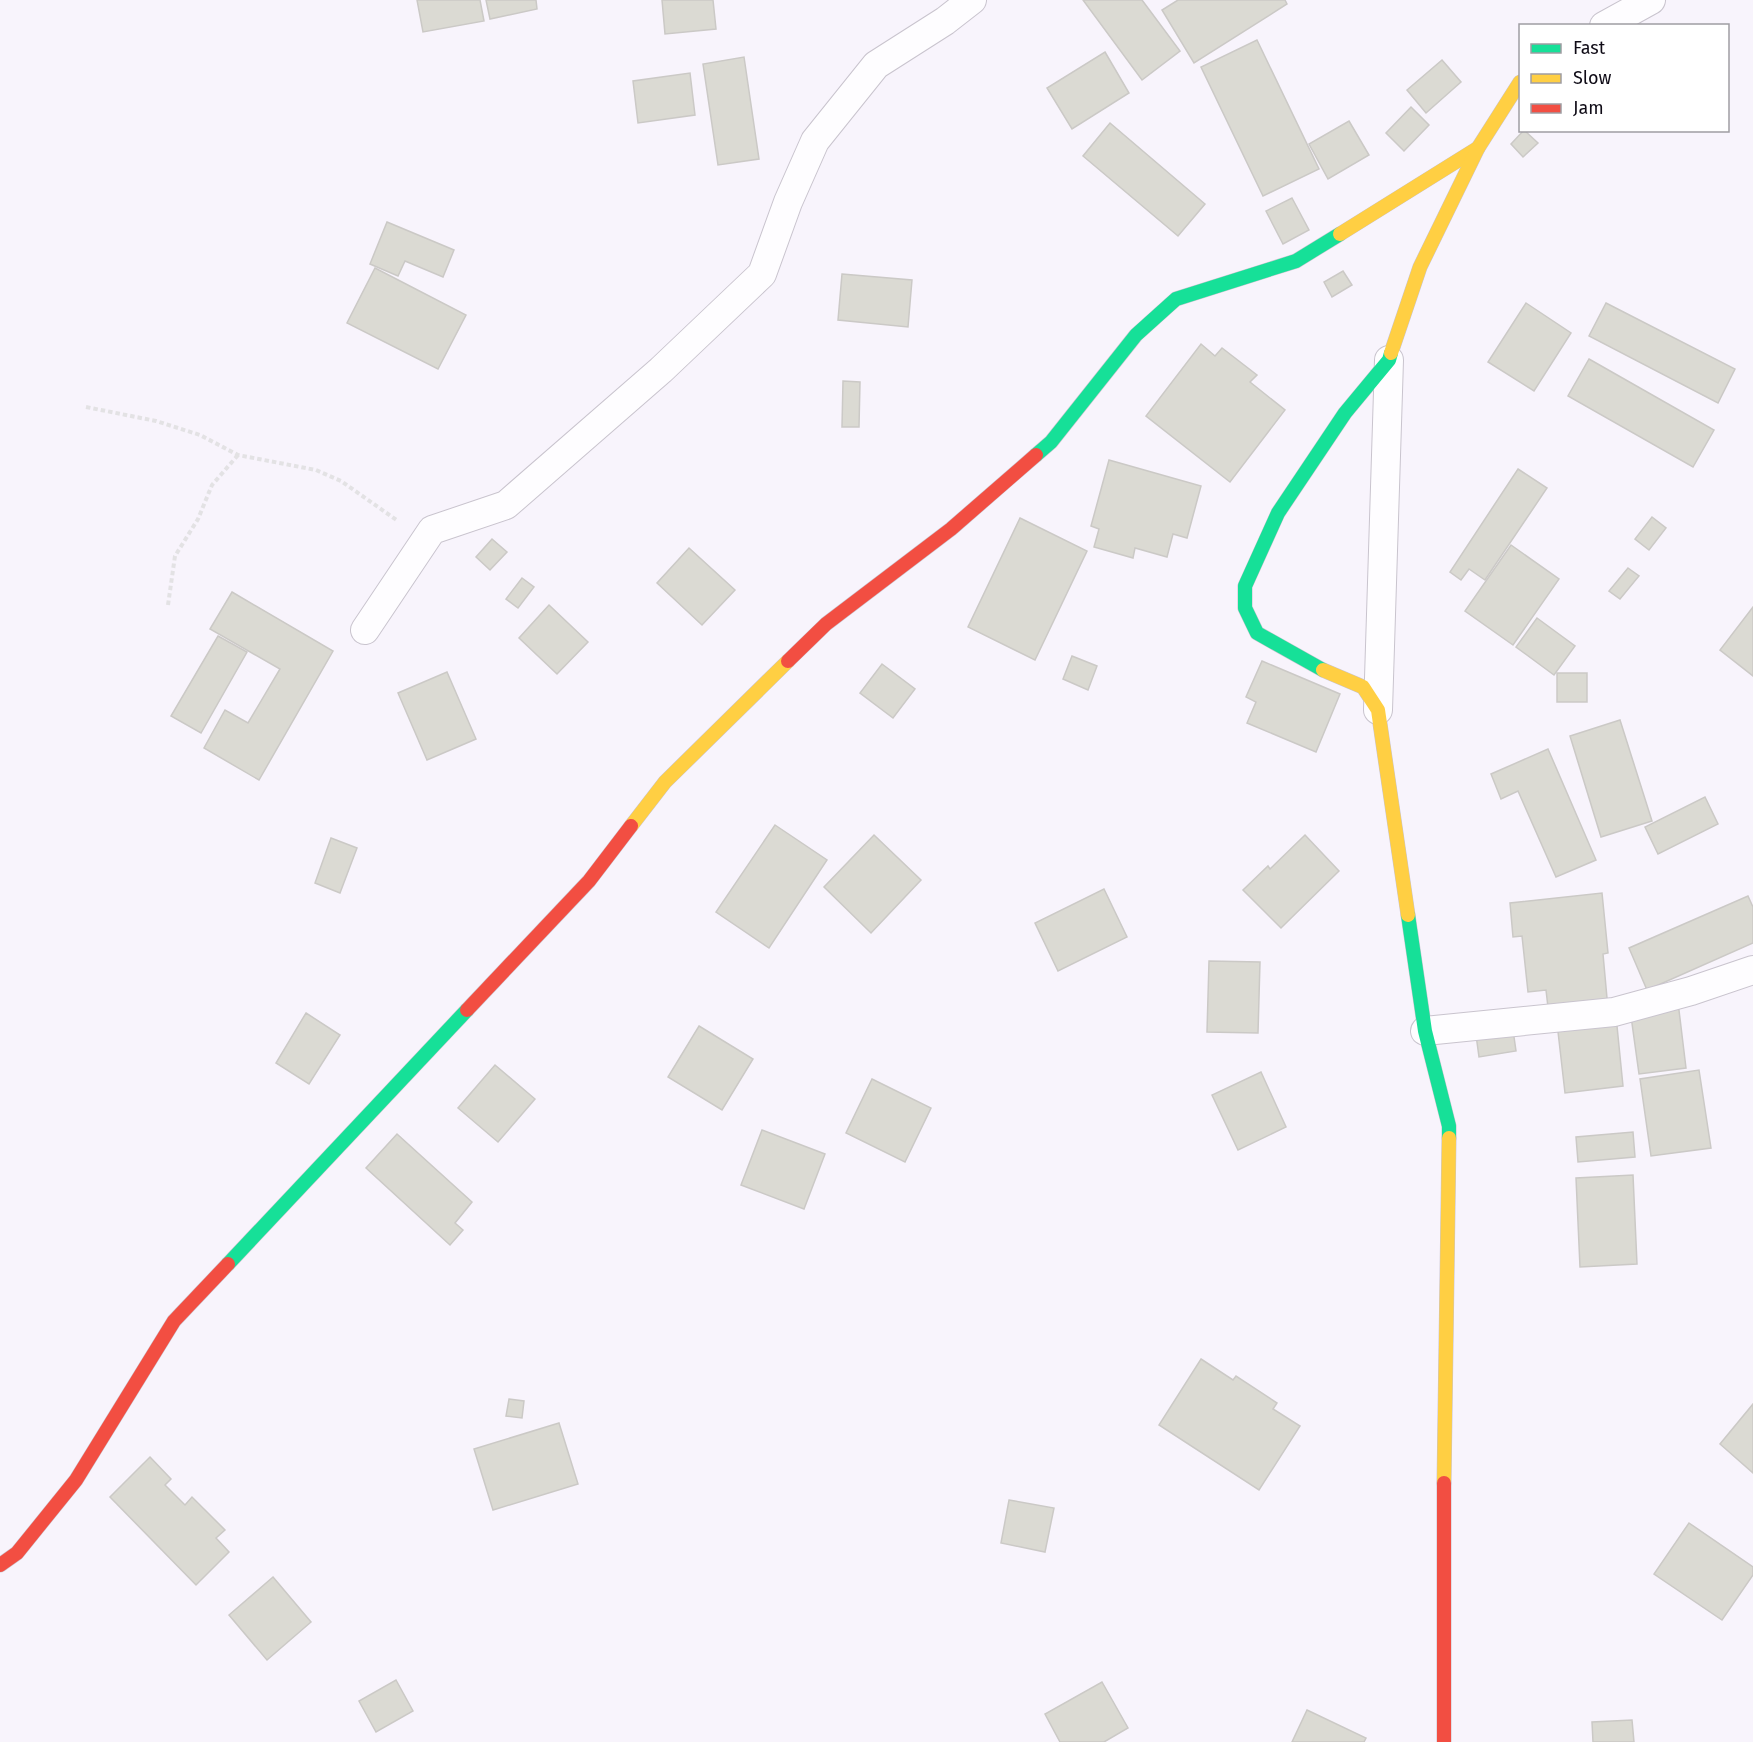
<svg xmlns="http://www.w3.org/2000/svg" width="1753" height="1742" viewBox="0 0 1753 1742" font-family="'Fira Sans',sans-serif">
	<rect width="100%" height="100%" fill="#f8f4fc"/>
	<g fill="#dbdad3" stroke="#cbc9c6" stroke-width="1.5">
		<path d="M417 0H480L484 21 423 32Z"/>
		<path d="M486 0H536L537 9 490 19Z"/>
		<path d="M662 0H713L716 29 665 34Z"/>
		<path d="M1083 0H1142L1180 51 1142 80Z"/>
		<path d="M1178 0H1285L1287 4 1194 63 1162 10Z"/>
		<path d="M1257 40 1319 169 1263 196 1201 67Z"/>
		<path d="M1105 52 1129 93 1072 129 1047 88Z"/>
		<path d="M744 57 759 159 718 165 703 64Z"/>
		<path d="M1442 60 1461 82 1426 113 1407 90Z"/>
		<path d="M690 73 695 115 638 123 633 81Z"/>
		<path d="M1411 107 1429 125 1404 151 1386 133Z"/>
		<path d="M1349 121 1369 155 1328 179 1309 144Z"/>
		<path d="M1110 123 1205 204 1178 236 1083 156Z"/>
		<path d="M1524 130 1538 143 1523 157 1511 144Z"/>
		<path d="M1292 198 1309 230 1283 244 1266 211Z"/>
		<path d="M387 222 454 250 443 277 405 261 398 276 370 264Z"/>
		<path d="M375 268 466 315 438 369 347 323Z"/>
		<path d="M1343 271 1352 285 1332 297 1324 282Z"/>
		<path d="M842 274 912 280 908 327 838 320Z"/>
		<path d="M1526 303 1571 333 1534 391 1488 362Z"/>
		<path d="M1606 303 1735 369 1718 403 1589 336Z"/>
		<path d="M1201 344 1215 356 1222 348 1257 375 1250 382 1285 410 1230 482 1146 416Z"/>
		<path d="M1589 359 1714 430 1693 467 1568 396Z"/>
		<path d="M843 381 860 382 859 427H842Z"/>
		<path d="M1109 460 1201 486 1187 538 1173 534 1167 557 1135 548 1133 558 1094 547 1099 529 1091 526Z"/>
		<path d="M1518 469 1547 488 1485 580 1469 569 1461 580 1450 572Z"/>
		<path d="M1652 517 1666 528 1649 550 1635 539Z"/>
		<path d="M1020 518 1087 551 1035 660 968 627Z"/>
		<path d="M492 539 507 552 490 570 476 557Z"/>
		<path d="M1511 545 1559 579 1513 645 1465 611Z"/>
		<path d="M689 548 735 590 702 625 657 583Z"/>
		<path d="M1628 568 1639 576 1620 599 1609 591Z"/>
		<path d="M522 578 534 587 518 608 506 599Z"/>
		<path d="M232 592 333 651 259 780 204 748 225 710 248 723 280 669 210 629Z"/>
		<path d="M549 605 588 642 557 674 519 638Z"/>
		<path d="M1753 607V676L1720 650Z"/>
		<path d="M1537 618 1575 646 1554 675 1516 647Z"/>
		<path d="M218 636 247 652 201 733 171 716Z"/>
		<path d="M1072 656 1097 666 1088 690 1063 679Z"/>
		<path d="M1262 661 1340 694 1316 752 1247 723 1256 702 1246 697Z"/>
		<path d="M882 664 915 689 893 718 860 693Z"/>
		<path d="M447 672 476 739 427 760 398 693Z"/>
		<rect x="1557" y="673" width="30" height="29"/>
		<path d="M1620 720 1652 821 1601 837 1570 736Z"/>
		<path d="M1548 749 1596 860 1556 877 1518 791 1501 799 1491 774Z"/>
		<path d="M1705 797 1718 824 1658 854 1645 827Z"/>
		<path d="M775 825 827 860 769 948 716 912Z"/>
		<path d="M874 835 921 880 871 933 824 887Z"/>
		<path d="M1305 835 1339 871 1281 928 1243 890 1268 866 1270 869Z"/>
		<path d="M331 838 357 848 340 893 315 883Z"/>
		<path d="M1104 889 1127 937 1058 971 1035 923Z"/>
		<path d="M1602 893 1608 953 1603 954 1608 1009 1549 1016 1546 990 1528 992 1522 936 1513 937 1510 903Z"/>
		<path d="M1748 896 1753 907V943L1647 990 1629 948Z"/>
		<path d="M1209 961 1260 962 1258 1033 1207 1032Z"/>
		<path d="M1678 1002 1686 1068 1639 1074 1630 1009Z"/>
		<path d="M306 1013 340 1035 309 1084 276 1063Z"/>
		<path d="M1616 1016 1623 1086 1565 1093 1557 1023Z"/>
		<path d="M699 1026 753 1059 722 1110 668 1077Z"/>
		<path d="M1513 1030 1516 1051 1479 1057 1476 1035Z"/>
		<path d="M495 1065 535 1099 498 1142 458 1108Z"/>
		<path d="M1699 1070 1711 1148 1651 1156 1640 1079Z"/>
		<path d="M1261 1072 1286 1127 1238 1150 1212 1095Z"/>
		<path d="M872 1079 931 1108 905 1162 846 1133Z"/>
		<path d="M762 1130 825 1154 804 1209 741 1185Z"/>
		<path d="M1633 1132 1635 1157 1578 1162 1576 1137Z"/>
		<path d="M397 1134 472 1202 455 1223 463 1230 450 1245 366 1168Z"/>
		<path d="M1633 1175 1637 1264 1580 1267 1576 1178Z"/>
		<path d="M1201 1359 1233 1380 1236 1376 1277 1403 1273 1409 1300 1426 1259 1490 1159 1425Z"/>
		<path d="M509 1399 524 1401 522 1418 506 1416Z"/>
		<path d="M1753 1404V1473L1720 1444Z"/>
		<path d="M559 1423 578 1484 493 1510 474 1449Z"/>
		<path d="M150 1457 171 1479 165 1485 185 1505 192 1497 225 1530 216 1538 229 1552 196 1585 110 1497Z"/>
		<path d="M1009 1500 1054 1508 1045 1552 1001 1543Z"/>
		<path d="M1689 1523 1753 1567V1575L1722 1620 1654 1574Z"/>
		<path d="M273 1577 311 1622 267 1660 229 1615Z"/>
		<path d="M396 1680 413 1711 376 1732 359 1701Z"/>
		<path d="M1102 1682 1128 1728 1104 1742H1060L1045 1714Z"/>
		<path d="M1307 1710 1366 1738 1364 1742H1292Z"/>
		<path d="M1632 1720 1634 1742H1593L1592 1722Z"/>
	</g>
	<g fill="none" stroke-linecap="round" stroke-linejoin="round">
		<g stroke="#c9c4ce" stroke-width="30">
			<g id="street">
				<path d="M1604 26 1651 0"/>
				<path d="M365 630 432 530 506 505 661 370 762 274 788 202 815 141 876 65 945 21 972 0"/>
				<path d="M1378 710 1389 360"/>
				<path d="M1425 1031 1614 1012 1691 991 1753 970"/>
			</g>
		</g>
		<g stroke="#c9c4ce" stroke-width="15">
			<g id="fast">
				<path d="M1036 455 1051 442 1136 335 1176 299 1296 261 1340 234"/>
				<path d="M1323 670 1257 633 1245 608V586L1278 513 1345 413 1389 360 1391 353"/>
				<path d="M1408 915 1425 1031 1449 1126V1138"/>
				<path d="M228 1264 467 1010"/>
			</g>
		</g>
		<g stroke="#c9c4ce" stroke-width="15">
			<g id="slow">
				<path d="M1340 234 1478 148"/>
				<path d="M1391 353 1420 267 1478 148 1520 82"/>
				<path d="M1323 670 1363 687 1378 710 1408 915"/>
				<path d="M631 826 665 782 788 661"/>
				<path d="M1444 1483 1449 1138"/>
			</g>
		</g>
		<g stroke="#c9c4ce" stroke-width="15">
			<g id="jam">
				<path d="M788 661 826 624 951 529 1036 455"/>
				<path d="M467 1010 589 881 631 826"/>
				<path d="M1444 1483V1742"/>
				<path d="M0 1565 17 1553 76 1480 174 1321 228 1264"/>
			</g>
		</g>
		<g stroke="#e3e2e4" stroke-width="4" stroke-dasharray="4.5 3" stroke-linecap="butt">
			<path d="M86 407 156 421 200 435 238 455 316 470 341 481 398 521"/>
			<path d="M168 605 175 556 198 519 212 485 238 455"/>
		</g>
		<use href="#street" stroke="#fefdff" stroke-width="28"/>
		<use href="#fast" stroke="#16e098" stroke-width="14"/>
		<use href="#slow" stroke="#ffcf43" stroke-width="14"/>
		<use href="#jam" stroke="#f24e42" stroke-width="14"/>
	</g>
	<rect x="1519" y="24" width="210" height="108" fill="#ffffff" stroke="#9f9da2" stroke-width="1.5"/>
	<rect x="1531" y="44" width="30" height="9" fill="#16e098" stroke="#9f9da2" stroke-width="1.5"/>
	<text x="1573" y="54" font-size="18" fill="#0f0b16">Fast</text>
	<rect x="1531" y="74" width="30" height="9" fill="#ffcf43" stroke="#9f9da2" stroke-width="1.5"/>
	<text x="1573" y="84" font-size="18" fill="#0f0b16">Slow</text>
	<rect x="1531" y="104" width="30" height="9" fill="#f24e42" stroke="#9f9da2" stroke-width="1.5"/>
	<text x="1573" y="114" font-size="18" fill="#0f0b16">Jam</text>
</svg>
